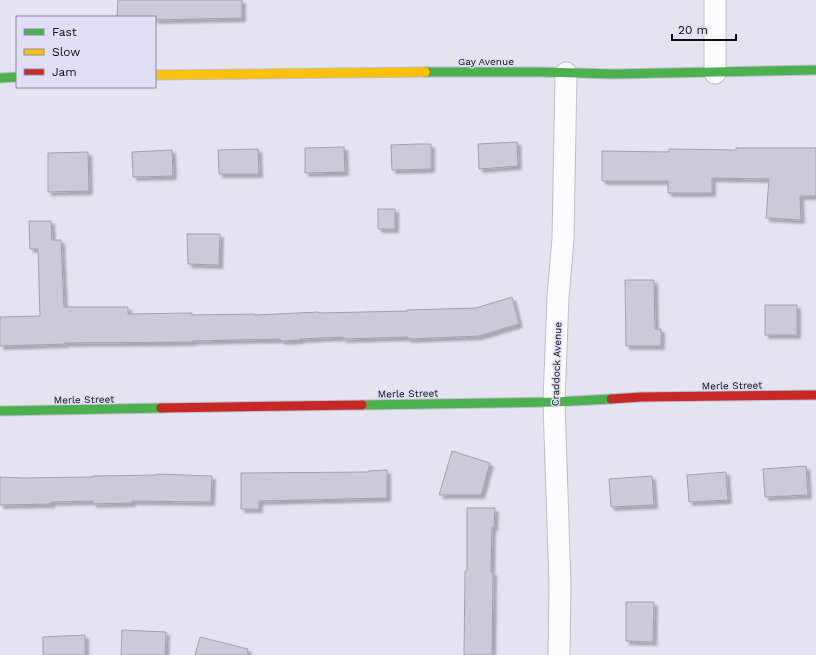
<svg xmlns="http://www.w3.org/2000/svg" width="816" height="655" viewBox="0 0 816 655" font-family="'Work Sans',sans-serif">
	<defs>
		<filter id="shadow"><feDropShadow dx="3.5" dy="3.5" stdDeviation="1" flood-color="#0004"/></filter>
	</defs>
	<rect width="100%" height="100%" fill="#e4e3f0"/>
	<g fill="#cbcad8" stroke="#a2a2ac" filter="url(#shadow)">
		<path d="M118 0H242V18L155 20V17H117Z"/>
		<path d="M517 142 518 166 479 169 478 144Z"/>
		<path d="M416 144H431V169L392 170 391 145Z"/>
		<path d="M344 147 345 172 305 173V148Z"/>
		<path d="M736 148H816V196H800L801 220 766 218 769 179 712 178V193H668V181H602V151L669 152V149L736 150Z"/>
		<path d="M258 149 259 174H219L218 150Z"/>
		<path d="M172 150 173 176 133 177 132 152Z"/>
		<path d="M88 152 89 191 48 192V153Z"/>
		<rect x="378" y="209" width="17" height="20"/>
		<path d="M29 221H51L52 240H61L64 307H128V314L192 313V315L255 314V315L319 312V313L407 311V310L476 308 512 297 519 324 479 336 408 339V337L343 339V337L300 339V340L281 341 280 339 192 341V342L65 343V344L0 346V317L40 316 38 249H30Z"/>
		<path d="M187 234H220L219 265 188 264Z"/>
		<path d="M625 280H654L655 329H661V346H626Z"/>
		<rect x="765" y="305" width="32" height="30"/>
		<path d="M452 451 490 463 481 495H439Z"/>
		<path d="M806 466 808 495 765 497 763 469Z"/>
		<path d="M387 470V498L259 501V509H241V473L368 472V471Z"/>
		<path d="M726 472 728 500 689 502 687 475Z"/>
		<path d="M157 474 212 476 211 502 132 501V503L93 504V501L51 502V504L0 505V477L22 478 93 477V476L157 475Z"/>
		<path d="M652 476 654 505 611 507 609 479Z"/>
		<path d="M467 508H495L494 527H492L491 572H493L492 655H464L465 571H467Z"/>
		<path d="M626 602H654L653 642 626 641Z"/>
		<path d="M122 630 166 632 165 655H121Z"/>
		<path d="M85 635V655H43V637Z"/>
		<path d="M200 637 248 649 247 655H195Z"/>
	</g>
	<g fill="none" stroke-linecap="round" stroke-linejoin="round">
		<g stroke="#bfbec8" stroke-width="23">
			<g id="street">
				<path d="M715 73V0"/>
				<path d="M559 655 560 585 554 402 558 297 563 239 566 73"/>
			</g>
		</g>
		<g stroke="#bfbec8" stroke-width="11">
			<g id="fast">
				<path d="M425 72H541L614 74 816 70"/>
				<path d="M0 78 17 77"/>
				<path d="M362 405 554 402 611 399"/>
				<path d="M0 411 161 408"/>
			</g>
		</g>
		<g stroke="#bfbec8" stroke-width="11">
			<path id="slow" d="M155 75 425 72"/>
		</g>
		<g stroke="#bfbec8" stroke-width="11">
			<g id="jam">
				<path d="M611 399 641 397 816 395"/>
				<path d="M161 408 362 405"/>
			</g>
		</g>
		<use href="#street" stroke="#fbfbfd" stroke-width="21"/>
		<use href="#fast" stroke="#4caf50" stroke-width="9"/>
		<use href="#slow" stroke="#ffc107" stroke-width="9"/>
		<use href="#jam" stroke="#c62828" stroke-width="9"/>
	</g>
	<g text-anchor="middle" stroke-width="3" stroke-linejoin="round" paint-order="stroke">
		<g font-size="10" fill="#0b0b12" stroke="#dfdef5">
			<text x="486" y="65">Gay Avenue</text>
			<text transform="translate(556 364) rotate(-88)" y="4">Craddock Avenue</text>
			<text transform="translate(732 385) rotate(-1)" y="4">Merle Street</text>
			<text transform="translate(408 393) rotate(-1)" y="4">Merle Street</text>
			<text transform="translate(84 399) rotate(-1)" y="4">Merle Street</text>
		</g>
	</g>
	<rect x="16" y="16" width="140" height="72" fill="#dfdef5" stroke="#8a8a9a"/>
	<rect x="24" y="29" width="20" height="6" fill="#4caf50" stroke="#8a8a9a"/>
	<text x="52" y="36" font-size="12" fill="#0b0b12">Fast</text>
	<rect x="24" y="49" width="20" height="6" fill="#ffc107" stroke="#8a8a9a"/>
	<text x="52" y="56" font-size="12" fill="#0b0b12">Slow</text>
	<rect x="24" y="69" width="20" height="6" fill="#c62828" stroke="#8a8a9a"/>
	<text x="52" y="76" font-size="12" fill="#0b0b12">Jam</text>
	<path d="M672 34v6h64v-6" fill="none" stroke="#0b0b12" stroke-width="2"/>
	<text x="678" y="34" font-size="12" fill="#0b0b12" stroke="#dfdef5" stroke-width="3" paint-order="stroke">20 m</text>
</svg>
